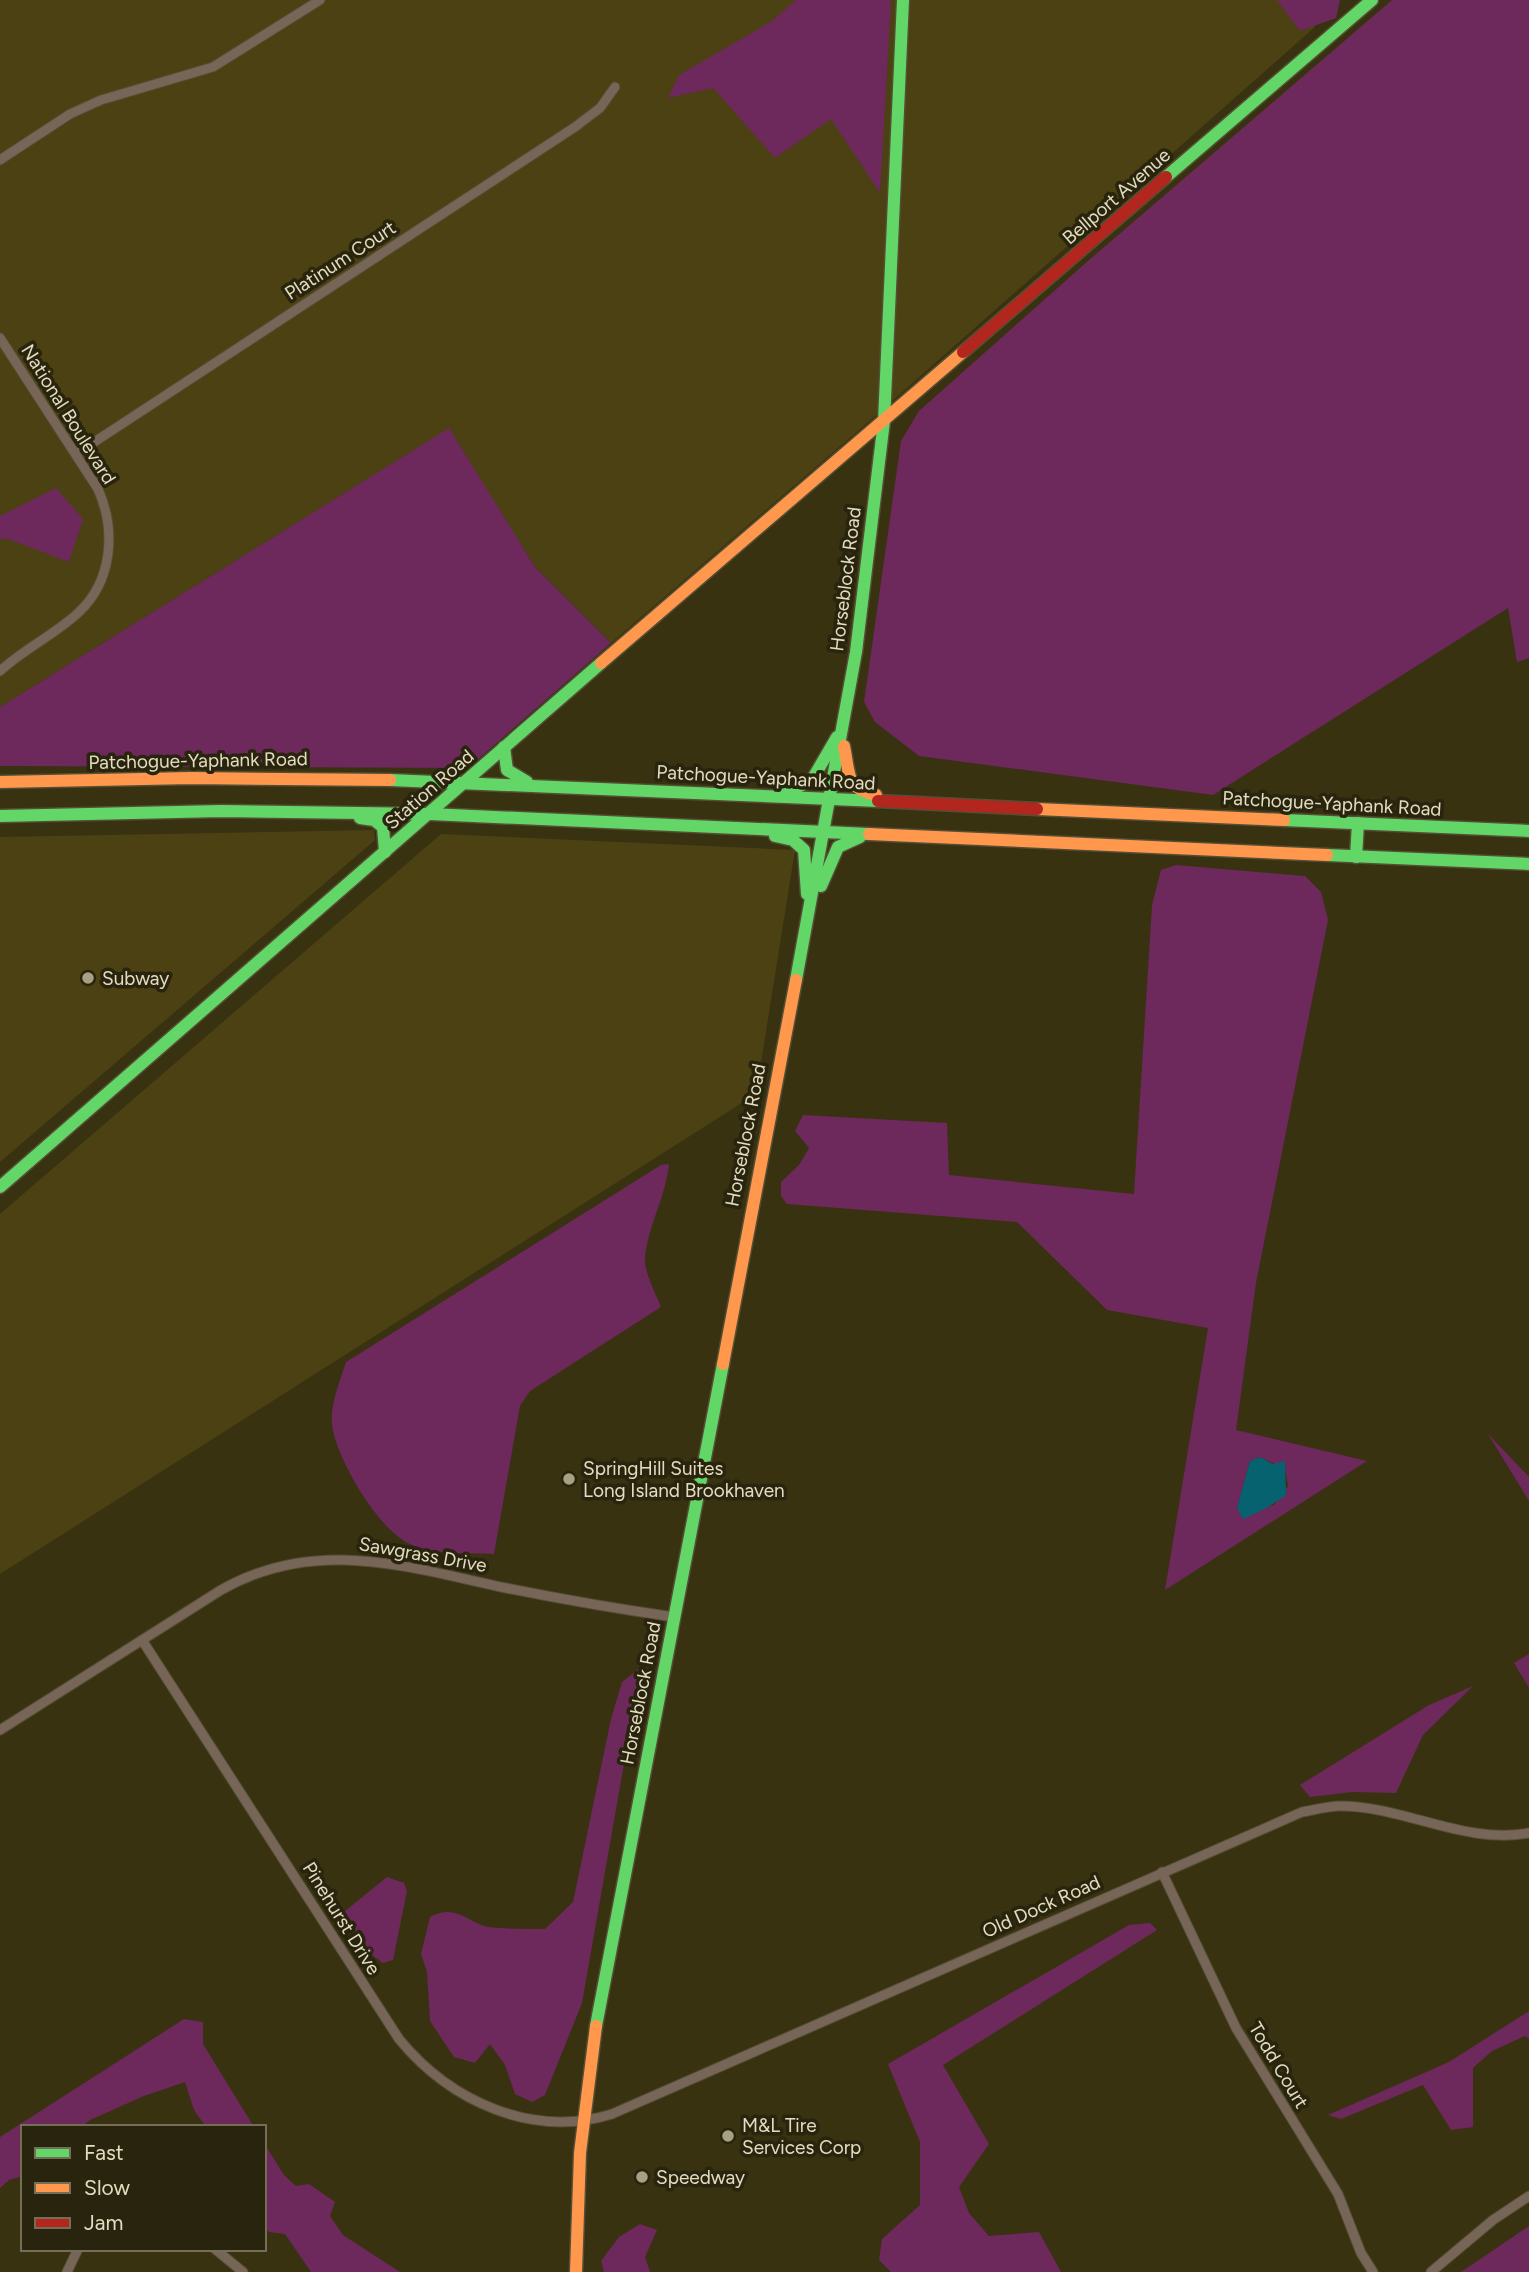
<svg xmlns="http://www.w3.org/2000/svg" width="1529" height="2272" viewBox="0 0 1529 2272" font-family="Figtree,sans-serif">
	<rect width="100%" height="100%" fill="#383211"/>
	<g fill="#4c4112">
		<path d="M0 0H1293L1315 27 873 418 611 643 535 567 448 429 0 707Z"/>
		<path d="M374 830 375 840 0 1162V837Z"/>
		<path d="M441 834 795 850 756 1094 0 1574V1214Z"/>
	</g>
	<g fill="#6d285c" fill-rule="evenodd">
		<path d="M796 0H891L880 193 831 119 775 158 713 88 668 98 679 75 772 21Z"/>
		<path d="M1277 0H1340L1336 18 1300 31Z"/>
		<path d="M1392 0H1529V658L1517 662 1508 608 1213 795 919 756 875 722 864 702 901 441 919 411 1089 260Z"/>
		<path d="M449 428 535 567 611 643 468 768 0 766V707Z"/>
		<path d="M56 488 83 519 69 562 8 539H0V516Z"/>
		<path d="M1176 865 1305 876 1321 892 1328 920 1256 1283 1236 1430 1367 1461 1165 1590 1208 1328 1107 1310 1017 1222 787 1204 781 1196V1182L799 1165 809 1148 795 1131 803 1115 947 1123 949 1175 1134 1194 1152 905 1161 870ZM1260 1457 1285 1469 1288 1486 1274 1505 1237 1509 1250 1461Z"/>
		<path d="M669 1164C666 1197 647 1227 645 1260 645 1274 656 1294 661 1307L530 1391 520 1406 494 1554C466 1553 436 1555 410 1544 378 1530 336 1458 332 1425 330 1404 340 1381 346 1362L661 1165Z"/>
		<path d="M1488 1434 1529 1477V1501Z"/>
		<path d="M1529 1654V1688L1514 1663Z"/>
		<path d="M641 1667 582 2003 545 2095 532 2102 515 2094 505 2065 490 2044 475 2063 454 2057 430 2021 427 1972 421 1954 430 1917C456 1903 468 1923 488 1927 507 1929 526 1929 545 1929L573 1902 611 1719 622 1682Z"/>
		<path d="M1473 1686 1423 1735 1396 1793 1352 1792 1310 1797 1300 1785 1429 1705Z"/>
		<path d="M387 1877 404 1883 407 1891 393 1960 383 1963C364 1950 348 1934 345 1911Z"/>
		<path d="M1150 1923 1157 1930 943 2065 989 2144 959 2187 969 2213 989 2236 1039 2232 1061 2272H891L879 2260 882 2239 920 2205V2142L888 2064 1129 1925Z"/>
		<path d="M1529 2011V2039L1525 2036 1492 2051 1473 2068V2127L1451 2130 1423 2085 1341 2119 1328 2115 1449 2062Z"/>
		<path d="M184 2019 203 2022V2044L254 2127H206L194 2110 185 2082 144 2096 90 2120 81 2127H23V2176L9 2180 0 2188V2137Z"/>
		<path d="M264 2143 284 2175 296 2186 309 2184 335 2202 330 2216 343 2235 400 2272H311L285 2234 269 2232 264 2227Z"/>
		<path d="M640 2224 657 2230 645 2257 650 2272H604L601 2261 619 2237Z"/>
		<path d="M1529 2226V2272H1461Z"/>
	</g>
	<path fill="#076270" d="M1260 1457 1273 1464 1285 1461 1286 1495C1273 1505 1259 1512 1243 1519L1237 1508 1250 1461Z"/>
	<g fill="none" stroke-linecap="round" stroke-linejoin="round">
		<g stroke="#544e34" stroke-width="11">
			<g id="street">
				<path d="M0 160 70 114 101 100 213 67 320 0"/>
				<path d="M0 338 98 489C116 530 113 581 78 613 54 635 24 649 0 671"/>
				<path d="M76 454 575 127 600 108 615 87"/>
				<path d="M142 1640 399 2039C450 2101 532 2139 612 2114L1302 1812C1314 1810 1328 1806 1340 1806 1404 1806 1465 1845 1529 1833"/>
				<path d="M0 1730 221 1590C316 1536 406 1567 506 1588 561 1599 618 1609 674 1617"/>
				<path d="M1162 1872 1236 2028 1338 2194 1361 2253 1373 2272"/>
				<path d="M215 2249 243 2272"/>
				<path d="M67 2272 78 2249"/>
				<path d="M1431 2272 1493 2220 1529 2196"/>
			</g>
		</g>
		<g stroke="#544e34" stroke-width="15">
			<g id="fast">
				<path d="M1166 177 1372 0"/>
				<path d="M504 747 507 770 527 782"/>
				<path d="M390 780 878 801"/>
				<path d="M785 793 812 780 837 737"/>
				<path d="M0 816 221 811 430 814 869 834"/>
				<path d="M360 818 374 820 383 827 385 852"/>
				<path d="M1284 820 1529 831"/>
				<path d="M775 836 793 840 804 850 807 894"/>
				<path d="M1327 855 1529 864"/>
				<path d="M1356 857 1358 823"/>
				<path d="M821 886 838 847 860 837"/>
				<path d="M796 980 856 652 884 421 903 0"/>
				<path d="M0 1187 601 663"/>
				<path d="M596 2026 723 1364"/>
			</g>
		</g>
		<g stroke="#544e34" stroke-width="15">
			<g id="slow">
				<path d="M601 663 963 352"/>
				<path d="M844 746C850 774 845 789 876 795"/>
				<path d="M0 782 191 778 390 780"/>
				<path d="M1037 809 1284 820"/>
				<path d="M869 834 1327 855"/>
				<path d="M723 1364 796 980"/>
				<path d="M576 2272 580 2153 596 2026"/>
			</g>
		</g>
		<g stroke="#544e34" stroke-width="15">
			<g id="jam">
				<path d="M963 352 1166 177"/>
				<path d="M878 801 1037 809"/>
			</g>
		</g>
		<use href="#street" stroke="#776557" stroke-width="9"/>
		<use href="#fast" stroke="#63d668" stroke-width="12"/>
		<use href="#slow" stroke="#ff974d" stroke-width="12"/>
		<use href="#jam" stroke="#b3261e" stroke-width="12"/>
	</g>
	<g fill="#a7a083" stroke="#29240d" stroke-width="2.5">
		<circle cx="88" cy="978" r="7"/>
		<circle cx="569" cy="1479" r="7"/>
		<circle cx="728" cy="2136" r="7"/>
		<circle cx="642" cy="2177" r="7"/>
	</g>
	<g text-anchor="middle" stroke-width="7" stroke-linejoin="round" paint-order="stroke">
		<g font-size="19" fill="#e3dcc0" stroke="#29240d">
			<text transform="translate(1116 196) rotate(-41)" y="7">Bellport Avenue</text>
			<text transform="translate(340 260) rotate(-33)" y="7">Platinum Court</text>
			<text transform="translate(69 414) rotate(58)" y="7">National Boulevard</text>
			<text transform="translate(845 579) rotate(-83)" y="7">Horseblock Road</text>
			<text transform="translate(198 760) rotate(-1)" y="7">Patchogue-Yaphank Road</text>
			<text transform="translate(766 777) rotate(3)" y="7">Patchogue-Yaphank Road</text>
			<text transform="translate(429 789) rotate(-41)" y="7">Station Road</text>
			<text transform="translate(1332 803) rotate(3)" y="7">Patchogue-Yaphank Road</text>
			<text transform="translate(745 1135) rotate(-79)" y="7">Horseblock Road</text>
			<text transform="translate(423 1554) rotate(10)" y="7">Sawgrass Drive</text>
			<text transform="translate(640 1693) rotate(-79)" y="7">Horseblock Road</text>
			<text transform="translate(1041 1906) rotate(-24)" y="7">Old Dock Road</text>
			<text transform="translate(342 1918) rotate(58)" y="7">Pinehurst Drive</text>
			<text transform="translate(1279 2065) rotate(59)" y="7">Todd Court</text>
		</g>
		<g font-size="19" fill="#e3dcc0" stroke="#29240d" text-anchor="start">
			<text x="102" y="985">Subway</text>
			<text x="583" y="1475">SpringHill Suites<tspan x="583" dy="22">Long Island Brookhaven</tspan></text>
			<text x="742" y="2132">M&amp;L Tire<tspan x="742" dy="22">Services Corp</tspan></text>
			<text x="656" y="2184">Speedway</text>
		</g>
	</g>
	<rect x="21" y="2125" width="245" height="126" fill="#29240d" stroke="#736e55" stroke-width="2"/>
	<rect x="35" y="2148" width="35" height="10" fill="#63d668" stroke="#736e55" stroke-width="2"/>
	<text x="84" y="2160" font-size="21" fill="#e3dcc0">Fast</text>
	<rect x="35" y="2183" width="35" height="10" fill="#ff974d" stroke="#736e55" stroke-width="2"/>
	<text x="84" y="2195" font-size="21" fill="#e3dcc0">Slow</text>
	<rect x="35" y="2218" width="35" height="10" fill="#b3261e" stroke="#736e55" stroke-width="2"/>
	<text x="84" y="2230" font-size="21" fill="#e3dcc0">Jam</text>
</svg>
